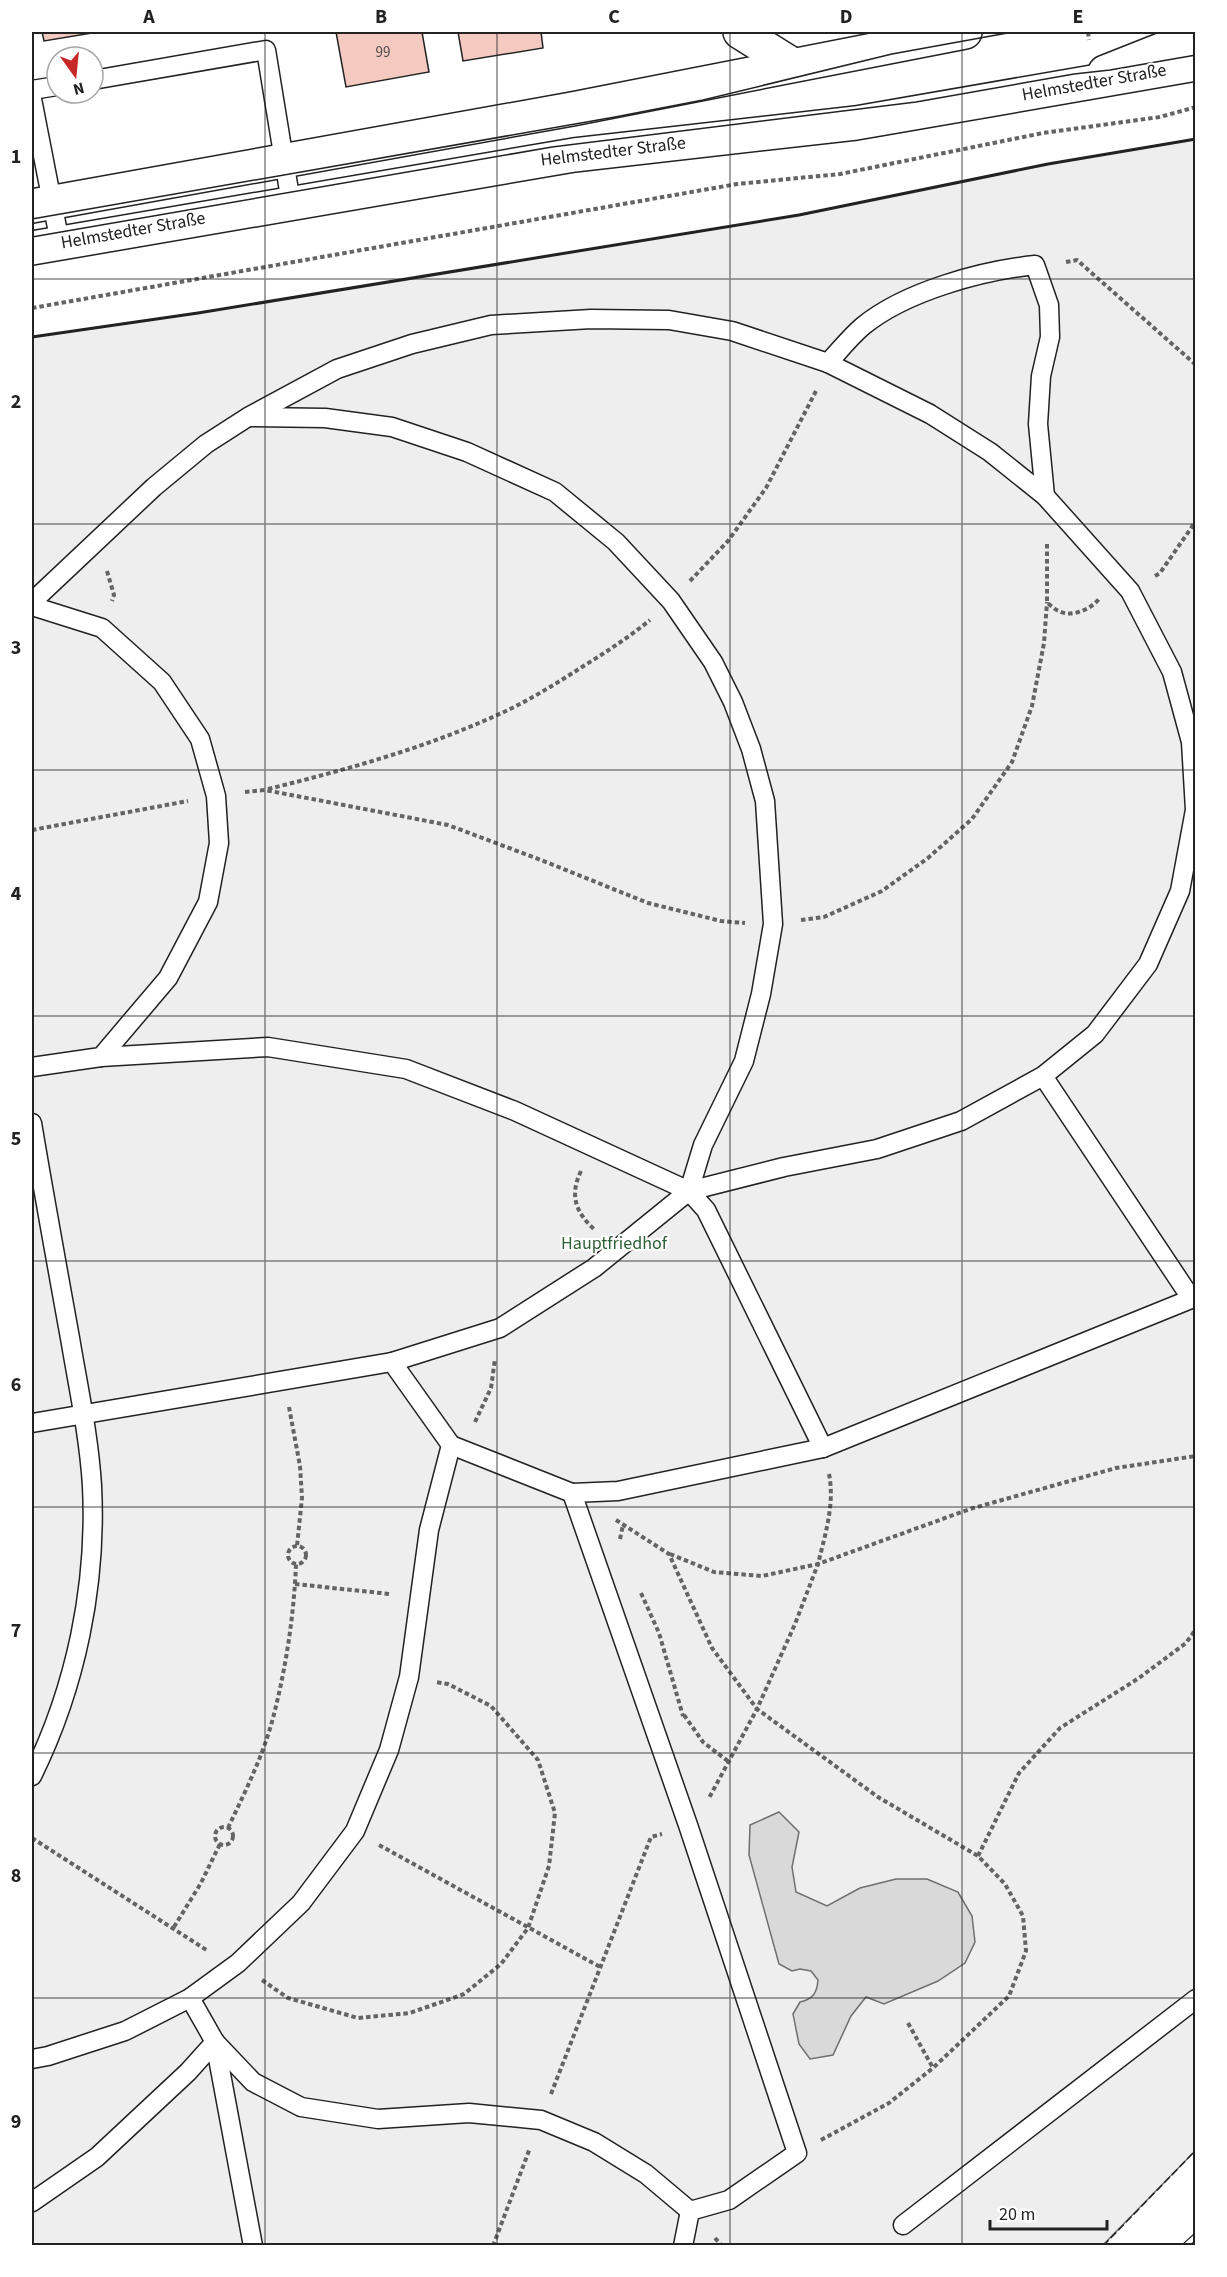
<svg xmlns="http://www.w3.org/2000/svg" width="1227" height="2277" viewBox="0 0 1227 2277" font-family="'Source Sans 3',sans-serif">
	<rect width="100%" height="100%" fill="#fff"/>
	<path fill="#eee" stroke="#6f6f6f" stroke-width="1.5" d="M1195 139 1196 2150 1103 2245H32V337L198 313 799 215 1048 164Z"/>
	<path fill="#d9d9d9" stroke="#6f6f6f" stroke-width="1.5" d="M779 1812 799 1832 792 1867 796 1892 827 1906 860 1888 896 1879H927L958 1892 972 1916 975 1942 965 1963 938 1981 884 2004 866 1997 851 2016 833 2055 810 2059 799 2044 793 2014 800 2002C813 1999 817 1993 818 1980L811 1971 800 1969 792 1971 779 1964 749 1855 750 1825Z"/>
	<g fill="#f3c9c0" stroke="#222" stroke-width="1.5">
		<path d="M42 32H98L44 41Z"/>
		<path d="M336 32H422L429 72 346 87Z"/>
		<path d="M458 32H541L543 48 463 61Z"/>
	</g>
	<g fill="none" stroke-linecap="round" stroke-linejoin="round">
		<g stroke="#222" stroke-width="21">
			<g id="service">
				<path d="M93 80 266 50 291 203"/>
				<path d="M32 90 57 86"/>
				<path d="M32 99 60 243"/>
				<path d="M828 363C839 351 850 337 863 326 906 291 981 271 1035 265L1049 305 1050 337 1041 376 1038 424 1045 496"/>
				<path d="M251 417 325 418 392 427 467 452 555 492 616 542 671 601 713 662 733 702 751 749 765 801 773 924 761 994 744 1061 703 1145 689 1191"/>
				<path d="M32 602 154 487 206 444 248 417 337 369 412 344 491 325 591 319 669 320 732 331 828 363 930 414 990 452 1045 496 1130 591 1172 672 1191 742 1195 810 1180 891 1148 964 1095 1034 1043 1076 961 1121 877 1149 784 1167 689 1191 594 1268 500 1328 392 1362 32 1423"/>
				<path d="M32 606 102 628 162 682 200 739 216 796 219 843 208 902 168 978 101 1057 32 1067"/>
				<path d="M101 1057 268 1047 406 1069 515 1111 689 1191 706 1210 823 1448"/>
				<path d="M1043 1076 1191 1298"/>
				<path d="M32 1123C44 1195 57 1266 70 1338 78 1386 89 1436 92 1486 97 1585 76 1687 32 1776"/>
				<path d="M392 1362 451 1445 572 1493 688 1825 797 2153 729 2200 690 2211"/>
				<path d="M572 1493 618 1491 823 1448 1196 1297"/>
				<path d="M215 2042 253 2082 301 2107 378 2119 469 2113 541 2120 594 2142 646 2174 690 2211"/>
				<path d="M215 2042 253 2246"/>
				<path d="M32 2059 48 2056 125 2031 190 1998 238 1963 301 1903 355 1831 389 1750 409 1677 429 1530 451 1445"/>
				<path d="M32 2202 97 2157 188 2072 215 2042 190 1998"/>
				<path d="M903 2225 1196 1999"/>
				<path d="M683 2246 690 2211"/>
			</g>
		</g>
		<g stroke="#222" stroke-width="36">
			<g id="minor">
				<path d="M740 32 793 65"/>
				<path d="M1105 72 1196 36"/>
			</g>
		</g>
		<g stroke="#222" stroke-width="36">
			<g id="secondary">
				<path d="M32 206 572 109 965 32"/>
				<path d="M32 248 574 155 856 123 1196 64"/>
			</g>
		</g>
		<g stroke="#646464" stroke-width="4" stroke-dasharray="4.5 3" stroke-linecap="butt">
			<path d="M1088 32 1089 40"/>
			<path d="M1066 262 1077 260 1196 365"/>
			<path d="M32 308 737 184 840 174 1043 133 1160 117 1196 107"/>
			<path d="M1047 544V602C1050 605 1054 609 1059 611 1072 618 1091 609 1099 599"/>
			<path d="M107 571 114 595 112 601"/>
			<path d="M1155 576 1160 573 1196 521"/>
			<path d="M690 581 728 541 766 488 817 389"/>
			<path d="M268 789C345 770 422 749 495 716 525 703 554 685 582 667 606 652 628 638 650 620"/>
			<path d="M245 792 265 790 448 825 541 860 648 903 721 921 745 923"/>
			<path d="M32 830 188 801"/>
			<path d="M801 920 824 917 882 891 928 858 972 819 1012 762 1032 706 1044 643 1047 602"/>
			<path d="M581 1171C569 1196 576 1213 595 1230"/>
			<path d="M289 1407 300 1466 302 1498 297 1546"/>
			<path d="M475 1422 491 1388 495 1359"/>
			<path d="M616 1520 669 1554 712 1648 757 1709 709 1798"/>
			<path d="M620 1539 623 1525"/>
			<circle cx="297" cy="1555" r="9"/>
			<path d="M670 1554 714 1572 762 1576 818 1564C825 1535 835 1504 829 1474"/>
			<path d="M295 1584 390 1594"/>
			<path d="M641 1593 659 1633 683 1716"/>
			<path d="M684 1715 703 1742 729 1762"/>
			<circle cx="224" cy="1836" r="9"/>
			<path d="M228 1828C245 1792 263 1756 273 1718 286 1668 294 1615 296 1564"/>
			<path d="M32 1838 208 1951"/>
			<path d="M379 1845 602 1968"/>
			<path d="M978 1856 1019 1773 1060 1728 1139 1678 1186 1643 1196 1629"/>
			<path d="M174 1927 201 1883 220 1844"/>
			<path d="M262 1980 288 1998 358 2018 410 2013 464 1994 501 1964 528 1928 549 1866 555 1813 538 1760 491 1706 448 1684 436 1682"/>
			<path d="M908 2023 933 2068"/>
			<path d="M551 2094 651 1837 662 1834"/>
			<path d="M821 2140 889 2103 933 2068 1009 1996 1026 1951 1023 1916 1005 1884 978 1856 878 1797 757 1709 795 1624 818 1564 970 1509 1116 1468 1196 1456"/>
			<path d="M715 2238 722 2246"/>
			<path d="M493 2246 530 2148"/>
		</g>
		<use href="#service" stroke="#fff" stroke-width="18"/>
		<use href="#minor" stroke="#fff" stroke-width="33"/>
		<use href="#secondary" stroke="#fff" stroke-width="33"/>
		<g stroke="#222" stroke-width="1.5">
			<path d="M32 219 615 117 703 100 892 54 1013 32"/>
			<path d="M32 237 552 147 916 102 1074 74 1110 70 1196 55"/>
		</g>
		<g stroke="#222" stroke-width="7">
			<path id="rail" d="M1185 2246 1196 2236"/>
		</g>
		<use href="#rail" stroke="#fff" stroke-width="4.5" stroke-dasharray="14" stroke-linecap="butt"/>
		<path stroke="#222" stroke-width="1.5" stroke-dasharray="8 3" stroke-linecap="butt" d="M1103 2246 1196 2150"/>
		<path stroke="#222" stroke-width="3" d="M32 337 198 313 799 215 1048 164 1196 139"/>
	</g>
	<path fill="none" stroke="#222" stroke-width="1.5" stroke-opacity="0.55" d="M265 32V2246M497 32V2246M730 32V2246M962 32V2246M32 279H1196M32 524H1196M32 770H1196M32 1016H1196M32 1261H1196M32 1507H1196M32 1753H1196M32 1998H1196"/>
	<g text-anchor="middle" stroke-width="4.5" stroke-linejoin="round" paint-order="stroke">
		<g font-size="15" fill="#564c4a">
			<text x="383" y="57">99</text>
		</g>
		<g font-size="18" fill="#222" stroke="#fff">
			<text transform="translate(1094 82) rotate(-10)" y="6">Helmstedter Straße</text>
			<text transform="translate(613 151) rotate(-7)" y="6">Helmstedter Straße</text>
			<text transform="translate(133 230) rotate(-10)" y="6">Helmstedter Straße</text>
		</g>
		<g font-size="18" fill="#2f5e38" stroke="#fff">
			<text x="614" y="1249">Hauptfriedhof</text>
		</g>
	</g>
	<rect width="1227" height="2277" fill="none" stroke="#ffffff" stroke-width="66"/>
	<g transform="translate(75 75) rotate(165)"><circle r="28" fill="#ffffff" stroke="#a7a7a7" stroke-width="1.5"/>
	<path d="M0-4.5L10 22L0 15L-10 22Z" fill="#c62828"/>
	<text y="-9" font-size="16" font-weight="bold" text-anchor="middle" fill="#222222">N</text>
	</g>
	<path d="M990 2220v9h117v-9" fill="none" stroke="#222222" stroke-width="3"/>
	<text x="999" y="2220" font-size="18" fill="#222222" stroke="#ffffff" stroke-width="4.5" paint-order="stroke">20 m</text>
	<rect x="33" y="33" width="1161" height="2211" fill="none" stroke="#222" stroke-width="2"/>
	<g font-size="20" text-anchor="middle" font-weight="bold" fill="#222">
		<text x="149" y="23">A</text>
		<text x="381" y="23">B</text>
		<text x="614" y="23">C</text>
		<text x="846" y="23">D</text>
		<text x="1078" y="23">E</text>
		<text x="16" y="163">1</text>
		<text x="16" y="408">2</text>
		<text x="16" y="654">3</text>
		<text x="16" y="900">4</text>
		<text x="16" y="1145">5</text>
		<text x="16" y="1391">6</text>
		<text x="16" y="1637">7</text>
		<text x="16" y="1882">8</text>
		<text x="16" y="2128">9</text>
	</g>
</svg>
